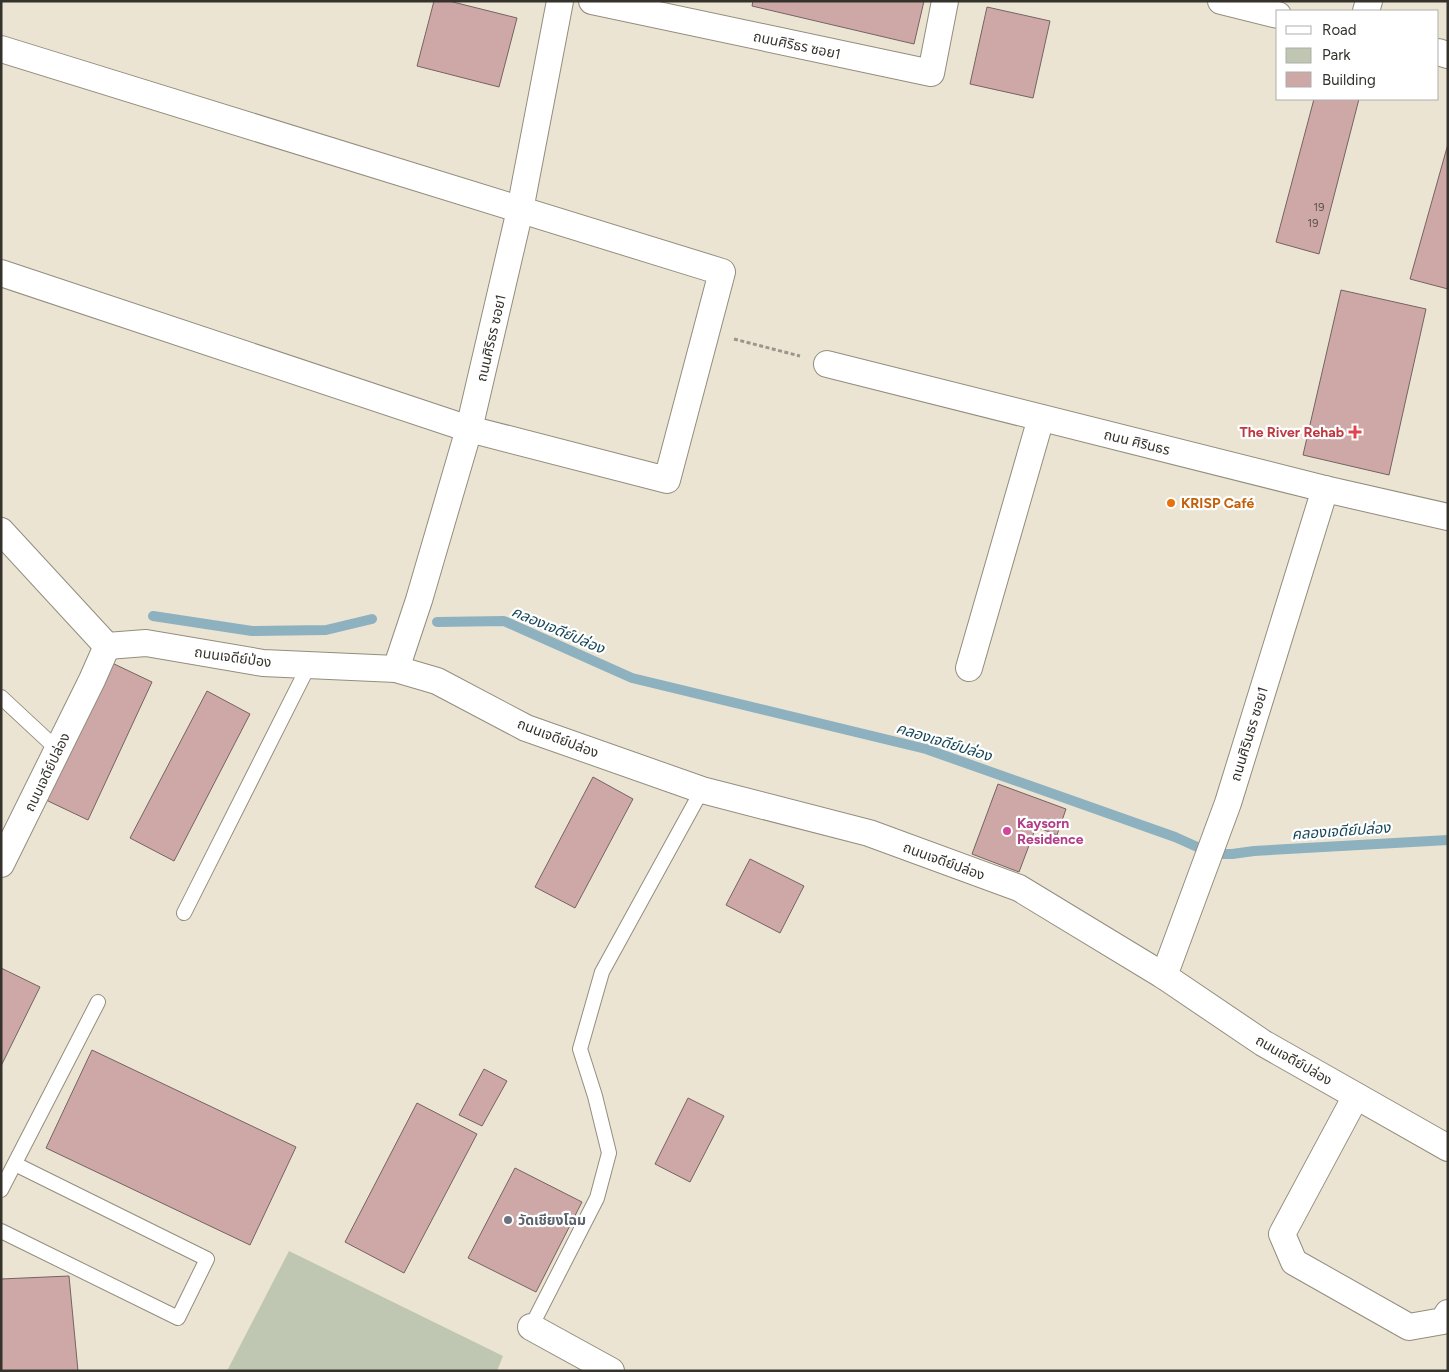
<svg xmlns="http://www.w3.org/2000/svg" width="1449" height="1372" viewBox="0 0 1449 1372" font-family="Figtree,'Noto Sans Thai',sans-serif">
	<rect width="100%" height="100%" fill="#ebe4d3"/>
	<path fill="#bfc6b2" d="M289 1251 503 1356 497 1371H227Z"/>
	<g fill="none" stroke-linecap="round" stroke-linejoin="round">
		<g stroke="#8eb1bf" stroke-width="10">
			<path d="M153 616 252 631 326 630 372 619"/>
			<path d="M437 622 504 621 632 678 926 749 1175 837 1213 854H1232L1254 851 1448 840"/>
		</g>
	</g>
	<g fill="#cda8a7" stroke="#756362">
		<path d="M434 1H449L517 18 499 87 417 66Z"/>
		<path d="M753 1H924L914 44 752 6Z"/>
		<path d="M987 7 1050 21 1033 98 970 84Z"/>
		<path d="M1314 99H1359L1319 254 1276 242Z"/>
		<path d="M1448 144V289L1410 279Z"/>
		<path d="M1341 290 1426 309 1389 475 1303 455Z"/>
		<path d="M110 662 152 682 88 820 46 800Z"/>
		<path d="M207 691 250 714 174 861 130 838Z"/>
		<path d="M593 777 633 799 575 908 535 887Z"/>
		<path d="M998 784 1066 809 1057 835 1036 827 1019 872 972 854Z"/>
		<path d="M750 859 804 886 780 933 726 905Z"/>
		<path d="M1 968 40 987 1 1066Z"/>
		<path d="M92 1050 296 1147 250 1245 46 1148Z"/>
		<path d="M484 1069 507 1081 482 1126 459 1115Z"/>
		<path d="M688 1098 724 1116 690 1182 655 1164Z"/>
		<path d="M417 1103 477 1134 404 1273 345 1242Z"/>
		<path d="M515 1168 582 1202 536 1292 468 1258Z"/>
		<path d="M69 1276 78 1371H1V1279Z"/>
	</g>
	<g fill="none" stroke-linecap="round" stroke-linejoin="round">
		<g stroke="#938d7e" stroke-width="16">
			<g id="lane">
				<path d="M1 697 58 750"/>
				<path d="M184 913 309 665"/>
				<path d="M1 1190 98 1002"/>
				<path d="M1 1231 178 1318 207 1259 15 1164"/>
				<path d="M531 1327 597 1198 609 1153 595 1096 580 1049 602 972 702 790"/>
			</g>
		</g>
		<g stroke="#938d7e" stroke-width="28">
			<g id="street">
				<path d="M592 1 931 73 945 1"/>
				<path d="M1221 1 1278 15"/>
				<path d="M1366 11 1369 1"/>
				<path d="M1 49 722 272 667 480 469 429 1 273"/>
				<path d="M1438 52 1448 55"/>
				<path d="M827 364 1325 489 1448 517"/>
				<path d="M1 531 107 646"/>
				<path d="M107 646 146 643 263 663 396 669 437 681 526 728 702 790 869 833 1019 888 1164 976 1263 1043 1448 1148"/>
				<path d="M969 668 1041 418"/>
				<path d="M396 669 419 600 469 429 520 210 560 1"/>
				<path d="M1 864 92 680 107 646"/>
				<path d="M1164 976 1228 803 1325 489"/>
				<path d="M1356 1096 1282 1234 1294 1262 1409 1327 1443 1321 1448 1313"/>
				<path d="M531 1327 611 1371"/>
			</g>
		</g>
		<path stroke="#9b968a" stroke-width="3" stroke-dasharray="4 2.5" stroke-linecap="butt" d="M734 339 800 356"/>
		<use href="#lane" stroke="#fff" stroke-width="14"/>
		<use href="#street" stroke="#fff" stroke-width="26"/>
	</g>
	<path fill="#e0444e" stroke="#fff" stroke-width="2" d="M1352.5 424.5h5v5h5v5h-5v5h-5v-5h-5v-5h5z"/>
	<circle fill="#e8710a" stroke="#fff" stroke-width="2" cx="1171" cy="503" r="5"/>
	<circle fill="#d1479c" stroke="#fff" stroke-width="2" cx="1007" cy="831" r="5"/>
	<circle fill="#6b7280" stroke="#fff" stroke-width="2" cx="508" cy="1220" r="5"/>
	<g text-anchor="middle" stroke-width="4.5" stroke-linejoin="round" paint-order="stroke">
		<g font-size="11" fill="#5a504a">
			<text x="1319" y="211">19</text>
			<text x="1313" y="227">19</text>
		</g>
		<g font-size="14" fill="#34322b" stroke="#fff">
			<text transform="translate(797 45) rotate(12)" y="5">ถนนศิริธร ซอย1</text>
			<text transform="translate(491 338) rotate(-77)" y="5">ถนนศิริธร ซอย1</text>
			<text transform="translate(1137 442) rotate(14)" y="5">ถนน ศิรินธร</text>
			<text transform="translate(233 657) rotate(8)" y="5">ถนนเจดีย์ป่อง</text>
			<text transform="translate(1249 734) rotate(-73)" y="5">ถนนศิรินธร ซอย1</text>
			<text transform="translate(558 738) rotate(21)" y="5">ถนนเจดีย์ปล่อง</text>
			<text transform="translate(47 772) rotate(-64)" y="5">ถนนเจดีย์ปล่อง</text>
			<text transform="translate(944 861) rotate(20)" y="5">ถนนเจดีย์ปล่อง</text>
			<text transform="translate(1294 1060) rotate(30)" y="5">ถนนเจดีย์ปล่อง</text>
		</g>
		<g font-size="14" font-weight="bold" fill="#be3a42" stroke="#fff" text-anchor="end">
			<text x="1344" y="437">The River Rehab</text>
		</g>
		<g font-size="14" font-weight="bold" fill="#c56008" stroke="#fff" text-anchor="start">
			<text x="1181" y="508">KRISP Café</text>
		</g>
		<g font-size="14" font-weight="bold" fill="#b23c85" stroke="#fff" text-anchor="start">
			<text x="1017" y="828">Kaysorn<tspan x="1017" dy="16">Residence</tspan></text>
		</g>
		<g font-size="14" font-weight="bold" fill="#5b616d" stroke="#fff" text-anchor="start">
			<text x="518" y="1225">วัดเชียงโฉม</text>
		</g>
		<g font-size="15" font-style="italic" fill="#174859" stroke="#fff">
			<text transform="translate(558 630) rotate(23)" y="5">คลองเจดีย์ปล่อง</text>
			<text transform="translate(944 742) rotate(17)" y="5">คลองเจดีย์ปล่อง</text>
			<text transform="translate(1341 831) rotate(-4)" y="5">คลองเจดีย์ปล่อง</text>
		</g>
	</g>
	<rect width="1449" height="1372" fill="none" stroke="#34322b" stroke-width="5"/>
	<rect x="1276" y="10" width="162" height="90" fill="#ffffff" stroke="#aeadaa"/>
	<rect x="1286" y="26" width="25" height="8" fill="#ffffff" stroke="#aeadaa"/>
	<text x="1322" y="35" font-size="15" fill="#34322b">Road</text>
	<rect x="1286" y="48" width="25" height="15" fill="#bfc6b2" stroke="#aeadaa"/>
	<text x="1322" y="60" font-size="15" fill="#34322b">Park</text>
	<rect x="1286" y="72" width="25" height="15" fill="#cda8a7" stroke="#aeadaa"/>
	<text x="1322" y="85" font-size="15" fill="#34322b">Building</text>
</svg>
